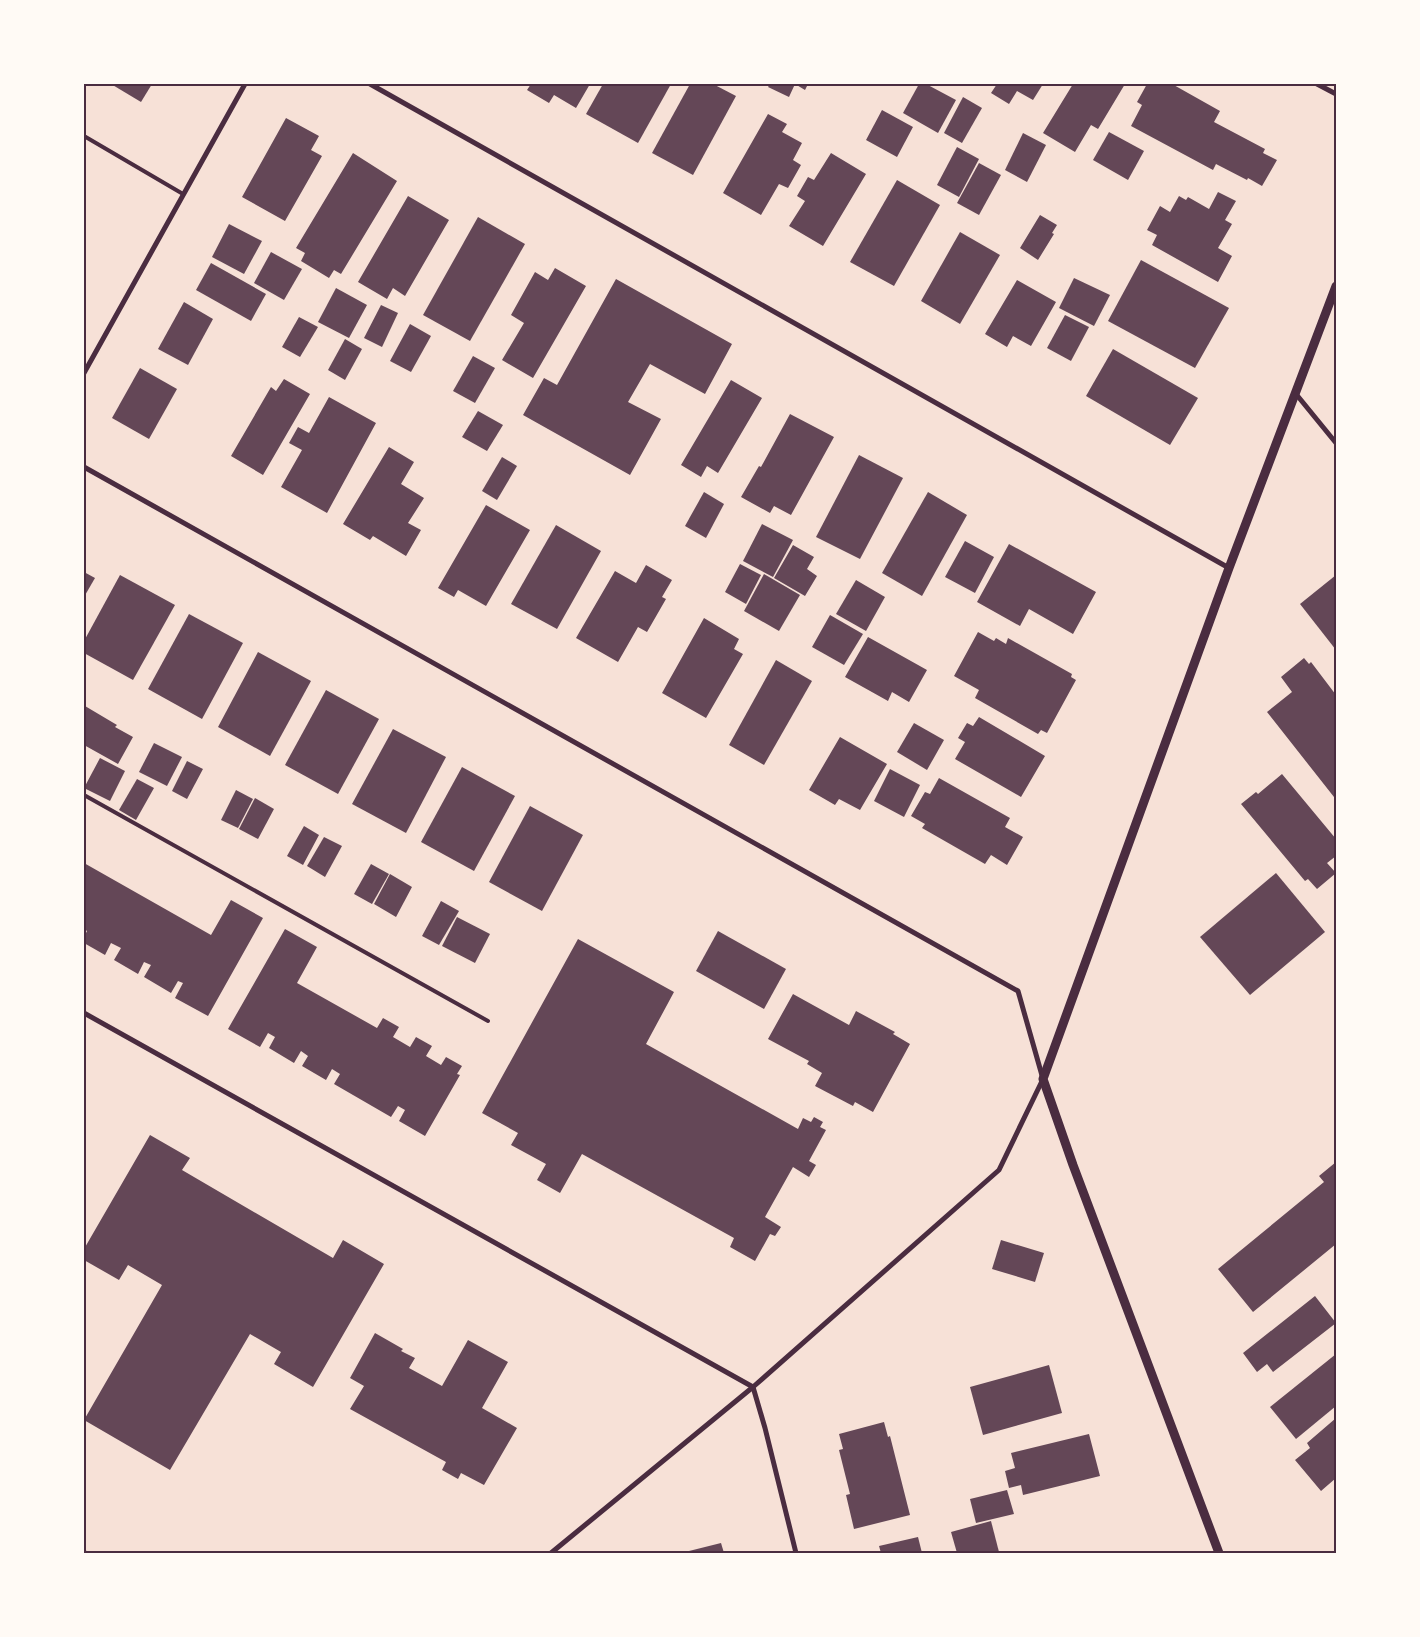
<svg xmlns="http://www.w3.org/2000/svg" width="1420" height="1637" viewBox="0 0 1420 1637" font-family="'IBM Plex Sans',sans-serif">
	<rect width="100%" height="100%" fill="#f7e1d7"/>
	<g fill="#644757">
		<path d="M111 84H152L141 102Z"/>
		<path d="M531 84H590L576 108 554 95 549 103 527 90Z"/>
		<path d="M603 84H671L638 143 586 114Z"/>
		<path d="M690 84H713L736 96 693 175 652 153Z"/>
		<path d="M770 84H808L805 90 795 84 789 97 768 87Z"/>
		<path d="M919 84H926L956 100 938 133 903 113Z"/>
		<path d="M997 84H1043L1033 100 1017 91 1009 104 991 93Z"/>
		<path d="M1073 84H1125L1098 129 1091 125 1075 152 1043 133Z"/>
		<path d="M1147 84H1172L1220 111 1214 122 1265 149 1263 153 1277 160 1262 186 1248 178 1247 180 1216 164 1213 170 1131 126 1142 105 1137 102Z"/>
		<path d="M963 97 982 108 962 143 944 133Z"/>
		<path d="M882 110 913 127 897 157 866 140Z"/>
		<path d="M768 114 787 124 782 132 802 143 793 160 801 165 788 188 779 184 761 215 723 193Z"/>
		<path d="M286 118 319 136 311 150 322 156 285 221 242 197Z"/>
		<path d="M1109 132 1144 151 1128 180 1093 160Z"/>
		<path d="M1023 133 1046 145 1027 182 1005 170Z"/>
		<path d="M957 147 979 159 959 197 937 185Z"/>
		<path d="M353 153 397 181 341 274 334 270 329 278 301 261 305 253 296 248Z"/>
		<path d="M831 153 866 174 823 246 789 226 805 201 797 196 808 177 814 180Z"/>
		<path d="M979 163 1001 175 979 215 957 203Z"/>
		<path d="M897 180 940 205 894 286 850 262Z"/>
		<path d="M1218 192 1236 201 1225 220 1232 224 1218 248 1232 256 1218 282 1152 245 1157 235 1147 230 1160 206 1170 212 1179 196 1186 200 1188 197 1209 209Z"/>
		<path d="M408 196 449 220 405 296 393 288 387 299 358 282Z"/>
		<path d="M1040 215 1057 225 1052 233 1054 234 1038 260 1020 248Z"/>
		<path d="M478 217 525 244 470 341 423 315Z"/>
		<path d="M229 224 262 241 244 274 212 257Z"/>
		<path d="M960 232 1000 255 960 324 921 301Z"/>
		<path d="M271 252 302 269 284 300 254 283Z"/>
		<path d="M1141 260 1229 308 1195 368 1108 321Z"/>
		<path d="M211 263 266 294 251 321 196 290Z"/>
		<path d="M555 268 586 286 533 378 502 360 524 323 511 315 535 272 548 280Z"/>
		<path d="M1074 278 1110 295 1094 326 1059 308Z"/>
		<path d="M616 279 732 344 705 394 650 364 628 402 661 419 630 475 523 415 544 378 557 385Z"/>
		<path d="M1017 280 1056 302 1031 346 1013 336 1007 347 985 334Z"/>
		<path d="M336 288 367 305 349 338 318 322Z"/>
		<path d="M184 302 213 319 188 365 158 349Z"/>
		<path d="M381 305 398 313 382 347 364 338Z"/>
		<path d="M1065 315 1089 327 1071 361 1047 348Z"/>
		<path d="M299 317 318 327 300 357 282 347Z"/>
		<path d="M410 324 431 336 411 372 390 361Z"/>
		<path d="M345 339 362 349 345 380 328 370Z"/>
		<path d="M1113 349 1198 398 1170 445 1086 396Z"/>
		<path d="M473 356 495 368 475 403 453 391Z"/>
		<path d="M140 368 177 389 149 439 112 418Z"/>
		<path d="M284 379 310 394 263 475 231 456 271 387 276 391Z"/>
		<path d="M731 380 762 398 718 473 707 466 701 477 681 465Z"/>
		<path d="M329 397 376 423 327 513 281 487 302 450 289 443 298 427 309 433Z"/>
		<path d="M478 411 503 425 487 451 462 437Z"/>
		<path d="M790 414 834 437 791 515 774 506 770 513 741 497 759 466 761 467Z"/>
		<path d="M389 447 414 462 401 484 424 498 408 523 421 530 406 556 373 536 370 540 343 524Z"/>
		<path d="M859 455 903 478 860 559 816 537Z"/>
		<path d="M502 457 517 466 497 500 482 491Z"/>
		<path d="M704 492 724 504 706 538 685 526Z"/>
		<path d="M928 492 967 515 922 596 882 573Z"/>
		<path d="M486 505 530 530 486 606 458 590 454 597 438 588Z"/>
		<path d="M762 524 793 540 773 577 743 561Z"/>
		<path d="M556 525 601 551 557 629 511 604Z"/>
		<path d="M965 541 994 557 975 593 945 577Z"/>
		<path d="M1009 544 1096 592 1073 634 1029 609 1020 626 977 602Z"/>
		<path d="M793 545 814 557 807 569 817 576 805 596 774 578Z"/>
		<path d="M740 564 761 575 746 604 725 592Z"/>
		<path d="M646 565 672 580 662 597 666 599 647 632 638 627 618 662 576 638 615 571 636 583Z"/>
		<path d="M84 572 95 578 84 597Z"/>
		<path d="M764 574 800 595 779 631 744 611Z"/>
		<path d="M120 575 175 605 133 680 84 653V641Z"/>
		<path d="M1336 575V650L1300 604Z"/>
		<path d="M856 580 885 597 866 631 836 614Z"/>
		<path d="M189 614 243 643 202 719 148 689Z"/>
		<path d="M830 615 863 634 844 665 812 647Z"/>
		<path d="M704 618 739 639 734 649 743 654 706 718 662 693Z"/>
		<path d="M978 632 994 641 996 638 1006 644 1008 638 1072 674 1071 677 1076 680 1047 733 1041 730 1038 734 975 698 979 690 954 676Z"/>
		<path d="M868 637 927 670 909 702 892 692 888 701 845 677Z"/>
		<path d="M258 652 311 681 270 756 218 727Z"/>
		<path d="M1304 658 1309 664 1311 662 1336 695V796L1334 797 1267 712 1292 692 1281 677Z"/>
		<path d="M776 660 812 681 764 765 729 745Z"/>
		<path d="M326 690 379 719 338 794 285 765Z"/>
		<path d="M85 706 117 725 115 727 133 737 118 764 84 745Z"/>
		<path d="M979 717 1045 756 1021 797 955 759 965 742 958 738 967 723 973 726Z"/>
		<path d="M914 723 944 740 927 770 897 752Z"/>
		<path d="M393 729 446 757 406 833 352 804Z"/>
		<path d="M840 737 887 764 860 810 839 799 835 805 809 790Z"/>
		<path d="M154 743 182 757 167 786 139 772Z"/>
		<path d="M100 758 125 771 110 801 84 788Z"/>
		<path d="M187 761 203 769 187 799 172 791Z"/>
		<path d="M462 767 515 796 474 871 421 842Z"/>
		<path d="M890 769 920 785 904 817 874 801Z"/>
		<path d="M1282 774 1336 839V856L1327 863 1336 873 1317 889 1308 879 1305 881 1241 804 1256 792 1258 794Z"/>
		<path d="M939 778 1010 818 1005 827 1023 837 1007 865 991 855 985 864 922 828 925 824 911 816 925 792 930 794Z"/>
		<path d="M137 779 154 788 136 820 119 810Z"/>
		<path d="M236 790 253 799 238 828 221 820Z"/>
		<path d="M255 798 274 809 258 839 239 829Z"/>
		<path d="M530 806 583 835 542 911 489 882Z"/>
		<path d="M304 826 319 835 303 865 287 856Z"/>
		<path d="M324 837 342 846 325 877 307 866Z"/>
		<path d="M84 863 211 935 231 900 263 918 208 1016 175 998 183 983 178 981 171 993 144 977 151 965 144 962 138 974 114 960 121 948 111 943 105 955 84 943V937L87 931 84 929Z"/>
		<path d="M371 864 389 874 372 904 354 894Z"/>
		<path d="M1276 873 1325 932 1250 995 1200 937Z"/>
		<path d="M390 874 412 887 396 917 374 904Z"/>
		<path d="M441 901 459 911 439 945 422 936Z"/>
		<path d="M457 917 490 934 475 963 442 946Z"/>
		<path d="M285 929 317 947 297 983 377 1028 383 1018 399 1027 393 1037 410 1047 416 1037 432 1046 426 1056 441 1065 446 1057 462 1066 457 1074 460 1075 425 1136 399 1121 405 1110 398 1106 391 1117 334 1084 340 1074 332 1069 326 1080 302 1066 308 1056 301 1051 294 1063 269 1048 275 1037 268 1033 260 1047 228 1029Z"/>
		<path d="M718 931 786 969 764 1009 696 971Z"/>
		<path d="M578 939 674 992 646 1044 798 1129 803 1118 811 1122 814 1117 823 1122 820 1127 826 1130 809 1161 816 1165 809 1177 793 1167 765 1217 781 1227 775 1236 770 1234 755 1261 730 1247 734 1238 582 1154 560 1193 537 1180 546 1164 511 1145 518 1133 482 1113Z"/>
		<path d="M793 994 849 1025 856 1011 895 1032 893 1034 910 1044 873 1112 855 1102 853 1106 815 1086 822 1073 807 1064 809 1061 768 1039Z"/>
		<path d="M150 1135 190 1158 182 1170 333 1258 343 1240 384 1264 313 1387 274 1364 281 1352 250 1334 170 1470 84 1420 162 1285 128 1265 119 1280 84 1260V1249Z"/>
		<path d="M1336 1162V1244L1253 1312 1218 1269 1324 1182 1319 1176Z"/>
		<path d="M1001 1240 1044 1253 1035 1282 992 1269Z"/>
		<path d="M1315 1296 1336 1323 1273 1372 1267 1364 1257 1372 1243 1353Z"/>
		<path d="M375 1333 403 1349 401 1351 415 1358 409 1368 442 1386 468 1340 508 1362 482 1408 517 1428 484 1485 461 1473 458 1479 442 1470 446 1462 350 1409 364 1386 350 1378Z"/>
		<path d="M1336 1354V1406L1296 1439 1270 1407Z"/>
		<path d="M1049 1365 1062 1413 983 1435 970 1387Z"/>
		<path d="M1336 1418V1478L1321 1491 1295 1460 1310 1448 1307 1443Z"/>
		<path d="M884 1422 888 1437 890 1436 910 1515 854 1529 846 1495 850 1494 839 1450 843 1449 839 1434Z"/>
		<path d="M1089 1434 1100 1476 1023 1495 1021 1485 1009 1488 1005 1471 1015 1468 1011 1453Z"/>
		<path d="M1007 1490 1014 1514 976 1523 970 1499Z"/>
		<path d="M991 1521 999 1552 993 1553H957L951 1532Z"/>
		<path d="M918 1537 922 1553H881L879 1546Z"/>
		<path d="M721 1543 724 1553H681Z"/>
	</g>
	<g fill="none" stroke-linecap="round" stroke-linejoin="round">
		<g stroke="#4a2c40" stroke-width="4">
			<path d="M84 136 183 194"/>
			<path d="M84 795 488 1021"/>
		</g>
		<g stroke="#4a2c40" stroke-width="5">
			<path d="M370 84 1229 568"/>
			<path d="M1317 84 1336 94"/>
			<path d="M84 373 245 84"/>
			<path d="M1296 394 1336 443"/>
			<path d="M84 467 1018 991 1043 1079 999 1170 753 1387 551 1553"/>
			<path d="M84 1013 753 1387 765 1428 796 1553"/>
			<path d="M84 1552 85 1553"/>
		</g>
		<path stroke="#4a2c40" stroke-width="9" d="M1219 1553 1073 1165 1043 1079 1229 568 1336 286"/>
	</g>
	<rect width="1420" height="1637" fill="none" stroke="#fffaf5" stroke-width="170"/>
	<rect x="85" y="85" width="1250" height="1467" fill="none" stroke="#4a2c40" stroke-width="2"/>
</svg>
